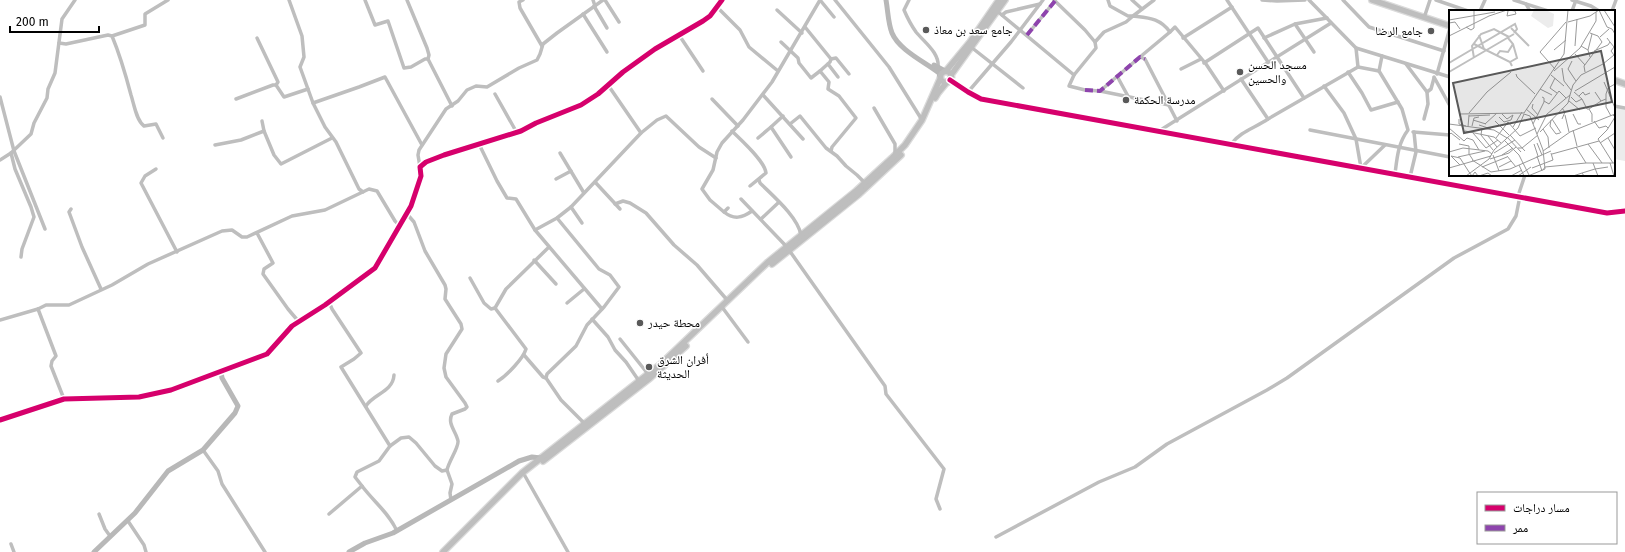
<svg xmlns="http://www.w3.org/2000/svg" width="1625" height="552" viewBox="0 0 1625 552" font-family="'Fira Sans','Noto Naskh Arabic',sans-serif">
	<rect width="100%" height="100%" fill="#fff"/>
	<path fill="#ececec" d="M1614 106 1625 109V161L1614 159Z"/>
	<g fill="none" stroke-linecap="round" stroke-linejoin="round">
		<g stroke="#dbdbdb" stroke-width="8">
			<g id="primary">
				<path d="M1372 0 1450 26"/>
				<path d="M946 71 970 42 999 0"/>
				<circle cx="946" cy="77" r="5.5"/>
				<path d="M951 75 1005 0"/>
				<path d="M1614 80 1625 84"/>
				<path d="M935 98 938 93 947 82"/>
				<path d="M772 264 858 195 901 155"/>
				<path d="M543 461 650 378 686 346"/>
				<path d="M443 552 522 473 661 364 768 262 856 191 892 158 905 145 922 120 940 79"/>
			</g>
		</g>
		<g stroke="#bebebe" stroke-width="3.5">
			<path d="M289 0 302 36 304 57 300 67 313 103 325 127 336 142 359 189 363 192"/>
			<path d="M365 0 375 25 388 21 404 68 411 67 425 59H428L452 106"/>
			<path d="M407 0 427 48 429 55 428 59"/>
			<path d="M523 0 519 2 520 8 542 46"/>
			<path d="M593 0 595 6"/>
			<path d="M605 0 619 22"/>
			<path d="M820 0 834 17"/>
			<path d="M835 0 889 67 922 120"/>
			<path d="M909 0 904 10C907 17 911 25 916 32 925 43 940 53 938 68"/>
			<path d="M1054 0 1085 30 1095 42"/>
			<path d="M1108 0 1110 6 1128 16H1133L1154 0"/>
			<path d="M1132 0 1142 9"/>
			<path d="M1227 0 1268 62"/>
			<path d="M1262 0 1277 1 1305 0"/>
			<path d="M1309 0 1356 48 1358 67"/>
			<path d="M1343 0 1369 27 1444 51"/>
			<path d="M1436 0 1468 11"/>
			<path d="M1514 0 1548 11"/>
			<path d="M1572 0 1591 6 1599 11"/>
			<path d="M1526 4 1530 11"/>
			<path d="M594 6 607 28"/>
			<path d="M717 7 740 30 749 47 778 71"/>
			<path d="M777 10 802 33"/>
			<path d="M997 11 1074 75"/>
			<path d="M1480 11 1485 0"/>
			<path d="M1572 11 1576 0"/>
			<path d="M1612 11 1616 0"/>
			<path d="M583 14 607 52"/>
			<path d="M1002 15 1006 12 1040 4"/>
			<path d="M1425 15 1430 0"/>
			<path d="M1295 24 1314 52"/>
			<path d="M805 27 831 59 830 62 820 71 829 82 828 89 839 96 856 118 832 147 831 151"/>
			<path d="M679 35 703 71"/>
			<path d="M1027 35 1055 1"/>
			<path d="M112 36 145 25V14L168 0"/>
			<path d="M257 38 278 82 276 85"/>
			<path d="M1183 38 1232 7"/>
			<path d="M1264 38 1295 24 1327 18"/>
			<path d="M781 42 798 58 799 63 811 78 820 71"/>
			<path d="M59 43 66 44 108 35 112 36C120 55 126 76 131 95 134 104 136 120 144 126L156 124 163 138"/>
			<path d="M971 47 1023 88"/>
			<path d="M1356 48 1450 77"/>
			<path d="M1140 57 1170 32"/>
			<path d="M831 59 836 58 849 74"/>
			<path d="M1204 63 1258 28 1304 98"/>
			<path d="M828 64 838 77"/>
			<path d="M1406 64 1427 92 1428 104 1424 119"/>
			<path d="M1181 69 1201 59"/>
			<path d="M1379 71 1402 109 1408 130C1398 143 1397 158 1395 174"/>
			<path d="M1348 72 1362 93 1371 110 1398 102"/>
			<path d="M1437 74 1450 28"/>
			<path d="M1117 76 1129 98"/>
			<path d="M1434 77 1450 106"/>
			<path d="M1241 79 1268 119"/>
			<path d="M950 80 968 92 981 99 1607 213 1625 211"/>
			<path d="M608 85 641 133"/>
			<path d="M1324 86 1344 113 1356 139 1361 168"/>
			<path d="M1100 91 1169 105"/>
			<path d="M968 92 1011 42 1043 0"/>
			<path d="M1427 92 1431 89 1434 78"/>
			<path d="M495 94 517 133"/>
			<path d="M763 95 803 139"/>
			<path d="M0 97 14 151 45 229"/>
			<path d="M236 99 273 85H276L284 97 308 89"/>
			<path d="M712 99 738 126"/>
			<path d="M313 103 359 87 385 77 422 145"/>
			<path d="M1614 106 1625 108"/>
			<path d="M874 108 895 144V154"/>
			<path d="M783 116 771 127 791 157"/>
			<path d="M262 121 264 131"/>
			<path d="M1177 121 1145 59 1140 57 1100 91 1085 90 1069 86 1074 75 1096 48 1095 42 1104 32 1126 22 1133 16C1149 18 1160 18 1170 32L1175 27 1206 64 1224 91"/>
			<path d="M790 124 800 116 826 148 837 156 846 166 857 175 865 183"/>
			<path d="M1310 130 1450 157"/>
			<path d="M732 131C741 140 765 161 766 173L750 186"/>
			<path d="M1159 131 1331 23"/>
			<path d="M1413 132 1450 135"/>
			<path d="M758 138 771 127"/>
			<path d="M479 144 497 181 507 198 516 199 535 230 557 218 571 207 641 133 657 120 666 116 699 147 716 158"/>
			<path d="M1231 144C1241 131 1255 128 1268 119L1358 67 1379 71 1382 56"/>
			<path d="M215 145 241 140 264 131 274 155 281 164 332 138"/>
			<path d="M11 153 15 169 31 207 34 217 22 249 21 257"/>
			<path d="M560 153 584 193"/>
			<path d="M0 160 11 153 31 134 34 123 47 98 48 89 55 73 62 19 75 0"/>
			<path d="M420 167 418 155 419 150 446 109 458 101 467 90 476 86 487 87 519 68 537 60 540 54 543 44 557 33 603 0"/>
			<path d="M1361 168 1385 145"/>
			<path d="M156 169 145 176 141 183 177 252"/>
			<path d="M1410 177 1416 152 1414 132"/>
			<path d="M556 179 571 171"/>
			<path d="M759 180 760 183C773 196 798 217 801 235"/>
			<path d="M595 182 620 209"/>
			<path d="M1518 196 1525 175"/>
			<path d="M741 199 786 246"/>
			<path d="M615 204 623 201 630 203 646 213 674 245 697 265 728 301"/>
			<path d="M571 207 582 223"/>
			<path d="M728 208 724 212 710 200 702 189 713 170 717 152 722 143 743 120 772 82 820 0"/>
			<path d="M71 209 69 212 82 247 101 289"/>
			<path d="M724 212C734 220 742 218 752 211"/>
			<path d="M407 214 414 222 425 251 445 285 446 289 445 299 461 324 462 329 446 354 444 368 446 377 465 403 467 407 465 409 452 414C447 424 456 431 458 441 459 447 449 461 447 470"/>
			<path d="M761 219 778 203"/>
			<path d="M535 230 602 309"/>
			<path d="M257 233 273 263 264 269 263 274 288 309 299 322"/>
			<path d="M789 250 885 386 886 394 944 469 936 499 940 509"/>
			<path d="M534 260 556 284"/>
			<path d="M470 278 484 303 491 309 495 308"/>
			<path d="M329 302 332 309 361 353 354 359 341 367 390 446 379 461 357 472 355 477 362 486 329 514"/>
			<path d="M567 303 584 289"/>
			<path d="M722 307 748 342"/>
			<path d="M495 308 526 349C523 359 507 375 498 381"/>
			<path d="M495 308 506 289 549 247"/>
			<path d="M38 309 56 356 52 361 51 366 64 399"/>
			<path d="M592 319 608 337 615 350 626 362 639 381"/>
			<path d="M0 320 38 309 46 305H69L112 285 148 264 222 231 232 230 242 237H247L292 216 325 210 369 189 377 191 395 221 400 226"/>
			<path d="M620 339 648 374"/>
			<path d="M524 355 543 377 546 378 561 400 584 423"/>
			<path d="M546 378 547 374 576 346 587 325 604 307 619 287 610 275 599 269 557 218"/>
			<path d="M366 406C373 394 393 392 394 375"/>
			<path d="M390 446 401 438 409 437 416 443 435 466 442 471 447 470 452 484 450 493 451 500"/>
			<path d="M203 450 218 471 222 484 265 552"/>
			<path d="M525 476 568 552"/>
			<path d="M362 486C374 502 389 513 397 531"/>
			<path d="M99 514 105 529 110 536"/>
			<path d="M128 521 144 545 146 552"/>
			<path d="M996 537 1099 482 1135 467 1167 444 1267 390 1287 378 1454 258 1508 229 1516 216 1520 196"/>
			<path d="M11 544 14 552"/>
		</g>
		<g stroke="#b8b8b8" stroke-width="5">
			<path d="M886 0C888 11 888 23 892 33 899 50 925 62 939 73L940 77"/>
			<path d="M934 65 945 71"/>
			<path d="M0 420 64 399 139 397 171 390 267 354 292 326 325 305 375 268 411 206 421 176 420 167 426 162 444 155 521 131 536 123 581 105 598 94 623 72 655 49 703 21 710 16 722 0"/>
			<path d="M94 552 135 513 168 471 203 450 235 413 238 406 222 378 221 372"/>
			<path d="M349 552 365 543 393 533 519 461 532 457 541 458"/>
		</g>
		<use href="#primary" stroke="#bebebe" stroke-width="5.5"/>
		<g stroke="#8e44ad" stroke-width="4" stroke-dasharray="8 4" stroke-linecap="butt">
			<path d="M1027 35 1055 1"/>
			<path d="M1085 90 1100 91 1140 57 1145 59"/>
		</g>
		<g stroke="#fff" stroke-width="8">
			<g id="cycleway">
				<path d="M950 80 968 92 981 99 1607 213 1625 211"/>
				<path d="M0 420 64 399 139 397 171 390 267 354 292 326 325 305 375 268 411 206 421 176 420 167 426 162 444 155 521 131 536 123 581 105 598 94 623 72 655 49 703 21 710 16 722 0"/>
			</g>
		</g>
		<use href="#cycleway" stroke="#d6006c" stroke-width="5"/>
	</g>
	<g fill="#595959" stroke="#fff" stroke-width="1.5">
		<circle cx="926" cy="30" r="4"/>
		<circle cx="1431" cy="31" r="4"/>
		<circle cx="1240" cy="72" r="4"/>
		<circle cx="1126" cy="100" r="4"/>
		<circle cx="640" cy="323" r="4"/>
		<circle cx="649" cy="367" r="4"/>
	</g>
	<g text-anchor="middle" stroke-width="3" stroke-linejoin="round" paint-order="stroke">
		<g font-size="12" fill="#000" stroke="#fff" text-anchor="start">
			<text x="934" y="34">جامع سعد بن معاذ</text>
			<text x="1423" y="35" text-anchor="end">جامع الرضا</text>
			<text x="1248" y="69">مسجد الحسن<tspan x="1248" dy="14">والحسين</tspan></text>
			<text x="1134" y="104">مدرسة الحكمة</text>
			<text x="648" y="327">محطة حيدر</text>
			<text x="657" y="364">أفران الشرق<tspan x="657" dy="14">الحديثة</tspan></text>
		</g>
	</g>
	<g transform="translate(1449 10)">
		<rect width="166" height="166" fill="#fff"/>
		<path d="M85 0H97L105 4 104 16 99 18 82 6Z" fill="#ececec"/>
		<path fill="none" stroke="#bfbfbf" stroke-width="2" d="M62 18 80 36M30 25 35 39M25 34 61 52 63 56M48 45 51 41 59 42 64 34 59 28M25 48 23 36 32 24 45 19 60 27M61 52 68 48 64 34M0 53 66 14 68 19 65 23M0 62 65 24"/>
		<path fill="none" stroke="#999" stroke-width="1" d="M150 0 158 17 163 19 166 24M155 0 166 17M59 1 58 6 67 4 66 1 60 0M0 10 46 2M119 12 141 6 150 0M0 13 6 12 11 19M17 17 22 20 25 18V0M0 26 40 6 58 0M151 27 160 19M126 36 128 9M132 36 139 40 141 47M105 40 117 30M139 40 143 24M145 41 159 35 161 32 158 28M126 44 136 55M123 51 119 59 127 71M113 58 115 71 122 80M106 59 91 42 117 12M105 61 131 38 147 11V2M136 62 135 56 153 32 149 26 141 23M67 64 68 67 86 84M102 65 115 76M106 68 101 78 108 83M155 72 166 98M91 79 103 85M126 81 166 57M125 82 133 89 138 99H140L143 104V112M146 82 152 91 157 89M130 86 134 82 136 85 141 83M122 87 127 92 133 89M95 91 100 94 110 81 117 88M120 91 131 100M84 94 83 98 89 105M113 98 116 102 113 109M77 99 90 110M140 99 152 91M20 103 38 82 62 62M75 103 115 44 119 0M10 104 75 103M124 104 129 114H132M116 105 120 122M20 106 41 105M162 106 157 97V84L159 78 166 74M50 107 55 112 62 110 64 105 58 109 53 104M10 109V114L17 116M103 109 112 123M24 110 37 114M102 110 101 116 107 124 111 123M46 111 60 125M145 111 150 118 157 116 159 118M0 114 45 120 58 128M36 114 48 103M84 114 95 92V88L93 87M30 115 42 119M23 116 25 108 30 107M19 117 20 105M64 117 73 102M0 118 15 131 18 128 24 130 30 140M33 118 32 125 44 140M94 119 99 127 100 138M124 120 128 136M16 121 45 127 52 133M91 122 119 93 121 85M24 123 37 138 49 130M88 124 98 104 121 85 124 75 132 65 154 54 165 45 162 41 165 37 161 32M0 125 2 123 11 130M61 125 76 141M39 126 48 137M58 127 72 142M47 128 59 112 71 126 87 118M159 128 166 140M55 130 70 145 80 165M88 133 93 145M151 133 166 123M10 134 20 136V144L24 150M85 134 89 146M139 134 153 153M127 137 137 153M69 138H73L89 125M94 141 121 122 166 104M0 142 14 138 39 141 43 144M45 143 66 130M103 144 150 131M44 145 50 161M53 145 64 138M2 146 11 148 20 162M2 146 11 155M58 146 67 157M88 146 93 161M9 147 36 141M41 149 60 143 67 137M23 150 42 162 61 159 102 141M144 153 149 166M161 153 165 166M164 153 149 129 158 120 166 107 164 105M70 155 75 166M33 157 58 147M50 157 62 151M0 158 42 146M83 158 104 150 102 143M146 159 159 157M94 160 96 157 137 153H166M20 162 23 166 26 162 29 166M133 163 146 159M17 166 40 149 45 140 69 118 75 104 81 106 94 140 96 159M30 166 39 163 43 166M62 166 73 160M69 166 82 157M79 166 96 159M124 166 133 163 135 166"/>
		<path fill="#595959" fill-opacity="0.15" stroke="#595959" stroke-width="2" d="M152 41 163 92 15 123 4 73Z"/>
		<rect width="166" height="166" fill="none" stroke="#000" stroke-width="2"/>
	</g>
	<rect x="1477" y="492" width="140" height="52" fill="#ffffff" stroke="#999999"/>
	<rect x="1485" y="505" width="20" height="6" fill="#d6006c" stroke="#999999"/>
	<text x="1513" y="512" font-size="12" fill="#000000">مسار دراجات</text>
	<rect x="1485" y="525" width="20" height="6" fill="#8e44ad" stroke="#999999"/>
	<text x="1513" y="532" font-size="12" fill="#000000">ممر</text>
	<path d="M10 26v6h89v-6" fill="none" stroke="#000000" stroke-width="2"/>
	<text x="16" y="26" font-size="12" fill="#000000" stroke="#ffffff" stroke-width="3" paint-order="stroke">200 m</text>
</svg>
